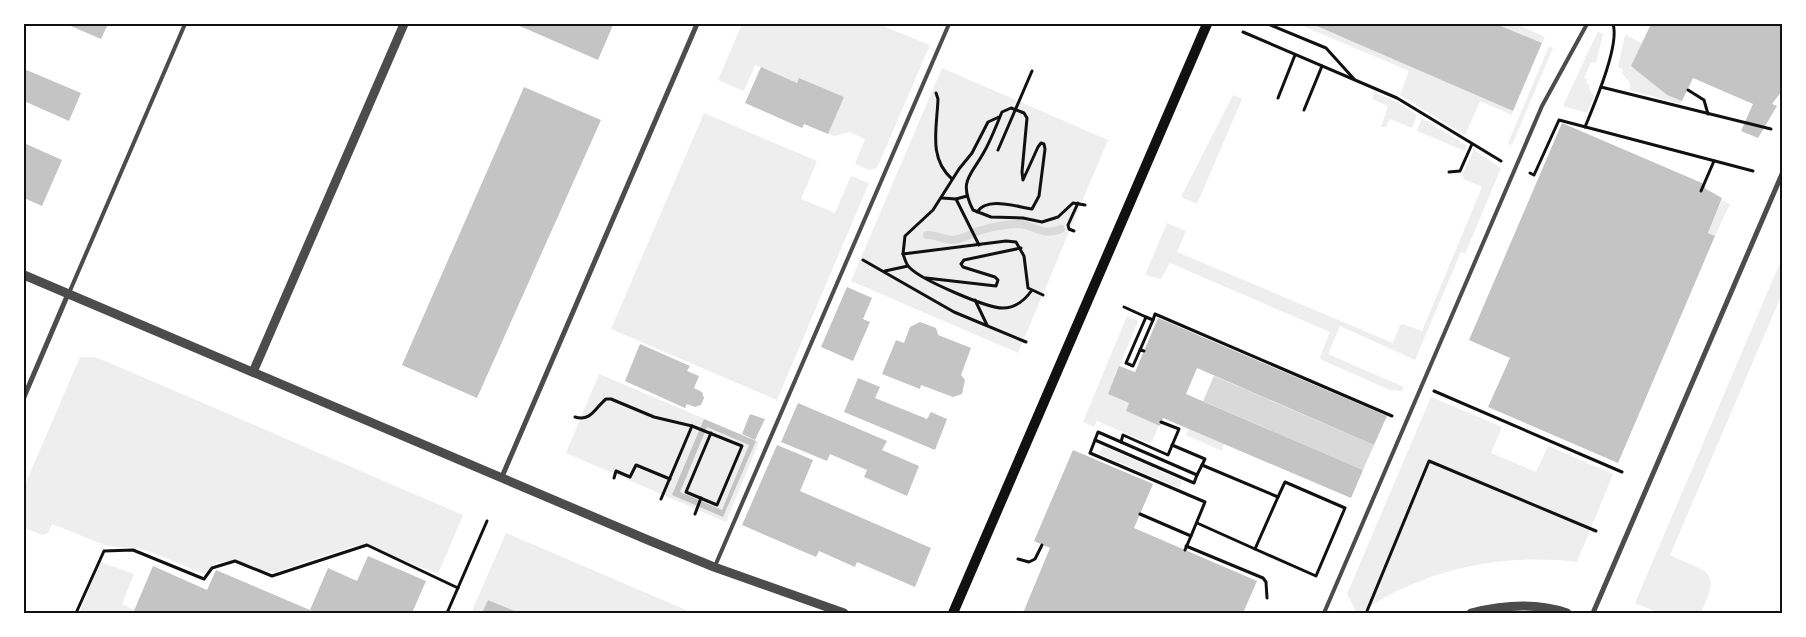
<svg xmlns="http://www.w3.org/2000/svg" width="1806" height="637" viewBox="0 0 1806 637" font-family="'Nunito Sans',sans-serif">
	<rect width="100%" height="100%" fill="#fff"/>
	<g fill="#eee">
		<path d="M742 24H878L930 45 877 168 870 170 855 164 865 139 849 132 835 136 828 134 843 97 800 78 797 83 755 65 744 91 718 80Z"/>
		<path d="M1298 24H1312L1513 111 1512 115 1480 101 1465 135 1400 95 1409 71Z"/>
		<path d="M1496 24H1516L1545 37 1542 43Z"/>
		<path d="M1598 31 1603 34 1596 63 1591 62 1584 78 1588 79 1586 83 1590 85 1589 89 1594 96 1587 113 1563 106Z"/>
		<path d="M1625 35 1642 43 1632 66 1667 95 1682 101 1681 104 1629 90 1630 83 1622 73 1623 70 1618 67Z"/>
		<path d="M1549 46 1553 48 1512 145 1508 143Z"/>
		<path d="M942 68 1108 140 1018 353 851 281Z"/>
		<path d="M1374 92 1397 102 1417 115 1412 128 1390 119 1386 127H1381L1388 106 1372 99Z"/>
		<path d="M1233 95 1242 99 1197 204 1181 197Z"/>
		<path d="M704 113 817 161 801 199 835 213 851 176 869 183 777 400 611 329Z"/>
		<path d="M1422 118 1467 146 1465 151 1417 131Z"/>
		<path d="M1474 150 1501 168 1465 254 1461 252 1415 360 1340 326 1328 354 1404 387 1402 391 1390 390 1322 360 1320 357 1330 332 1170 263 1161 279 1145 275 1167 223 1186 231 1177 252 1393 343 1400 325 1403 324 1422 331 1482 187 1464 179 1462 175Z"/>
		<path d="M1722 200 1730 204 1715 236 1708 233Z"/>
		<path d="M1782 258V294L1670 555C1707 574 1722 566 1701 613H1659L1635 603Z"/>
		<path d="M1127 316 1138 321 1108 394 1129 403 1126 411 1159 425 1151 444 1097 421 1094 427 1083 422Z"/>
		<path d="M80 357H94L110 363 463 515 438 574 367 546 357 545 276 572C250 573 247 554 214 564L204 574 151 552 137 548 107 546 52 524 48 533 43 535 24 528V487Z"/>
		<path d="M599 374 759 442 726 522 566 453Z"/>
		<path d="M1431 397 1502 427 1491 453 1536 472 1548 446 1613 474 1577 562C1513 555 1455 563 1397 591 1383 597 1371 607 1357 613L1347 594Z"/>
		<path d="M1189 429 1224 444 1222 451 1186 435Z"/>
		<path d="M1103 446 1182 481 1179 488 1099 454Z"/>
		<path d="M506 533 693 613H520L489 600 482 613H471Z"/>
		<path d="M101 562 134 574 122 604 134 610 133 613H79Z"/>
	</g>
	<path fill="#d9d9d9" d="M1214 376 1374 445 1363 470 1203 401Z"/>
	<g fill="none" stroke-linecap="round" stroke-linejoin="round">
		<path stroke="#d9d9d9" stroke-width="8" d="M927 235C937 235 944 240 953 240 962 240 970 234 978 231 991 227 1007 224 1020 224 1037 226 1042 237 1061 229"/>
	</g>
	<g fill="#c4c4c4" fill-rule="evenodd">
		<path d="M66 24H108L101 39Z"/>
		<path d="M515 24H610L613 25 598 60Z"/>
		<path d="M1312 24H1496L1542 43 1513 111Z"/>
		<path d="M1651 24H1782V91L1772 104 1777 106 1758 138 1741 131 1753 104 1693 78 1682 101 1667 95 1631 66Z"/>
		<path d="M761 67 797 83 799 78 844 97 828 134 804 124 802 128 745 103Z"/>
		<path d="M24 69 81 93 69 121 24 101Z"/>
		<path d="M524 87 601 120 477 398 402 365Z"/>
		<path d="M1562 123 1702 183 1706 189 1722 198 1708 233 1715 236 1618 463 1488 407 1510 358 1469 340Z"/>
		<path d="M24 143 62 160 42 206 24 198Z"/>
		<path d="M847 287 872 298 863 319 870 322 853 361 821 347Z"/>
		<path d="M1158 318 1387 416 1374 445 1197 368 1186 394 1363 470 1351 498 1163 418 1160 426 1126 411 1129 403 1108 394 1119 366 1135 372Z"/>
		<path d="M920 322 936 328 938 335 971 348 961 375 965 380 962 394 953 397 921 385 920 389 882 374 896 340 904 343 910 327Z"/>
		<path d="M640 344 690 366 687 371 699 376 694 388 702 392 704 398 701 405 695 407 687 404 685 408 625 381Z"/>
		<path d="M858 378 880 387 875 398 927 419 931 412 947 419 935 450 844 412Z"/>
		<path d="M798 403 887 441 882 450 919 466 907 496 864 477 867 470 830 454 827 461 781 442Z"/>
		<path d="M750 414 765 419 755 440 742 434Z"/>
		<path d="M704 419 756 441 723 517 672 495ZM707 427 749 445 722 510 680 492Z"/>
		<path d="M777 445 813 460 800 491 931 548 915 587 857 562 855 567 819 551 816 557 742 525Z"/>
		<path d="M1073 450 1153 484 1134 528 1257 581 1243 613H1023L1050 548 1034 541Z"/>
		<path d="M368 556 426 581 412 613H133L153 566 207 590 216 570 310 610 328 568 357 581Z"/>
		<path d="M488 600 520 613H482Z"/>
	</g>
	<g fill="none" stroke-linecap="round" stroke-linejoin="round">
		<g stroke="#111" stroke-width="3">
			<path d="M1268 24 1326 48 1354 79"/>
			<path d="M1243 32 1397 98 1501 161"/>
			<path d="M1601 87 1771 129"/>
			<path d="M1688 90 1704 100 1708 114"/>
			<path d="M936 93 938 99C937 128 928 158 952 179"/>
			<path d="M1278 98 1295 55"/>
			<path d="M1304 110 1322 66"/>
			<path d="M1585 127C1594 105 1620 45 1613 24"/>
			<path d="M998 150 1032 71"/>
			<path d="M1449 172 1460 171 1472 144"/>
			<path d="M1530 173 1534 175 1559 120 1753 171"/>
			<path d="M1701 191 1714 161"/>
			<path d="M942 198 956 199 967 196"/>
			<path d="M956 199 979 245"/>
			<path d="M977 212C987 196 1017 207 1032 209L1039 196 1045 149 1044 144 1041 143 1038 147 1023 180 1022 172 1027 118 1024 113 1011 108 1002 112C996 126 991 140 984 152 971 176 958 180 973 210L991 217 1023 218 1042 222 1058 217 1073 203 1085 205"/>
			<path d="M1074 231 1069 229 1068 225 1078 203"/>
			<path d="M903 254 905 236 933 210 959 169 972 153 988 122 999 117"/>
			<path d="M863 260 954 312 1026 342"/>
			<path d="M885 271 908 266"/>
			<path d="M926 278 996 286 998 280 995 277 963 267 961 264 964 260 1021 248"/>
			<path d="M1032 290C1025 300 1016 308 1003 308 986 308 922 280 910 268 906 265 905 259 903 254L1006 241 1016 242 1024 256 1028 288 1043 295"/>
			<path d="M975 300 987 325"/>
			<path d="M1124 307 1146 317 1126 363 1133 366 1140 350 1144 351"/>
			<path d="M1153 320 1155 314 1392 416"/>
			<path d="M1140 350 1153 320 1146 317"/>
			<path d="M1434 391 1622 472"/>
			<path d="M575 417C591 422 595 408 606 399H611L654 417 692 426 742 446 717 505 686 492 711 433"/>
			<path d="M1095 440 1098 432 1121 442 1123 435 1168 455 1179 429 1161 422"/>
			<path d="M1121 442 1197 475 1194 483 1095 440 1090 453 1205 502 1191 536"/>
			<path d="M1172 445 1205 459 1197 475"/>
			<path d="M614 478 616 471 630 477 636 465 670 479"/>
			<path d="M661 499 692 426"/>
			<path d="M695 514 701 498"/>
			<path d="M1140 514 1191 536 1185 550"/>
			<path d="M1197 523 1255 549 1278 497 1202 465"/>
			<path d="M1186 546 1263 578 1266 582 1267 598"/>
			<path d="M1255 549 1316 576 1345 508 1285 482 1278 497"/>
			<path d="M1018 559 1029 562 1035 559 1042 545"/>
			<path d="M1367 611 1429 461 1596 531"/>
			<path d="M76 613 104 551 133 550 204 579 212 568 235 561 272 576 367 545 458 588"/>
			<path d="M447 613 487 521"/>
		</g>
		<g stroke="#4c4c4c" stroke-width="4">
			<path d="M69 293 185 24"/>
			<path d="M715 566 949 24"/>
			<path d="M1324 613 1542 106 1587 24"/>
		</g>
		<g stroke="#4c4c4c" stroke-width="5">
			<path d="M24 397 68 294"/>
			<path d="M501 479 697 24"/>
			<path d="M1593 613 1782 174"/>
		</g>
		<g stroke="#4c4c4c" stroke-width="9">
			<path d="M24 275 648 540 714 567 844 613"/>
			<path d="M253 372 404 24"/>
			<path d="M1471 613C1503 605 1536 602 1567 613"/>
		</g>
		<path stroke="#111" stroke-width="10" d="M953 613 1207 24"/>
	</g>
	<rect width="1806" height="637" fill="none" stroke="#ffffff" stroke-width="50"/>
	<rect x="25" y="25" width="1756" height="587" fill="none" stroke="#111" stroke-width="2"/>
</svg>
